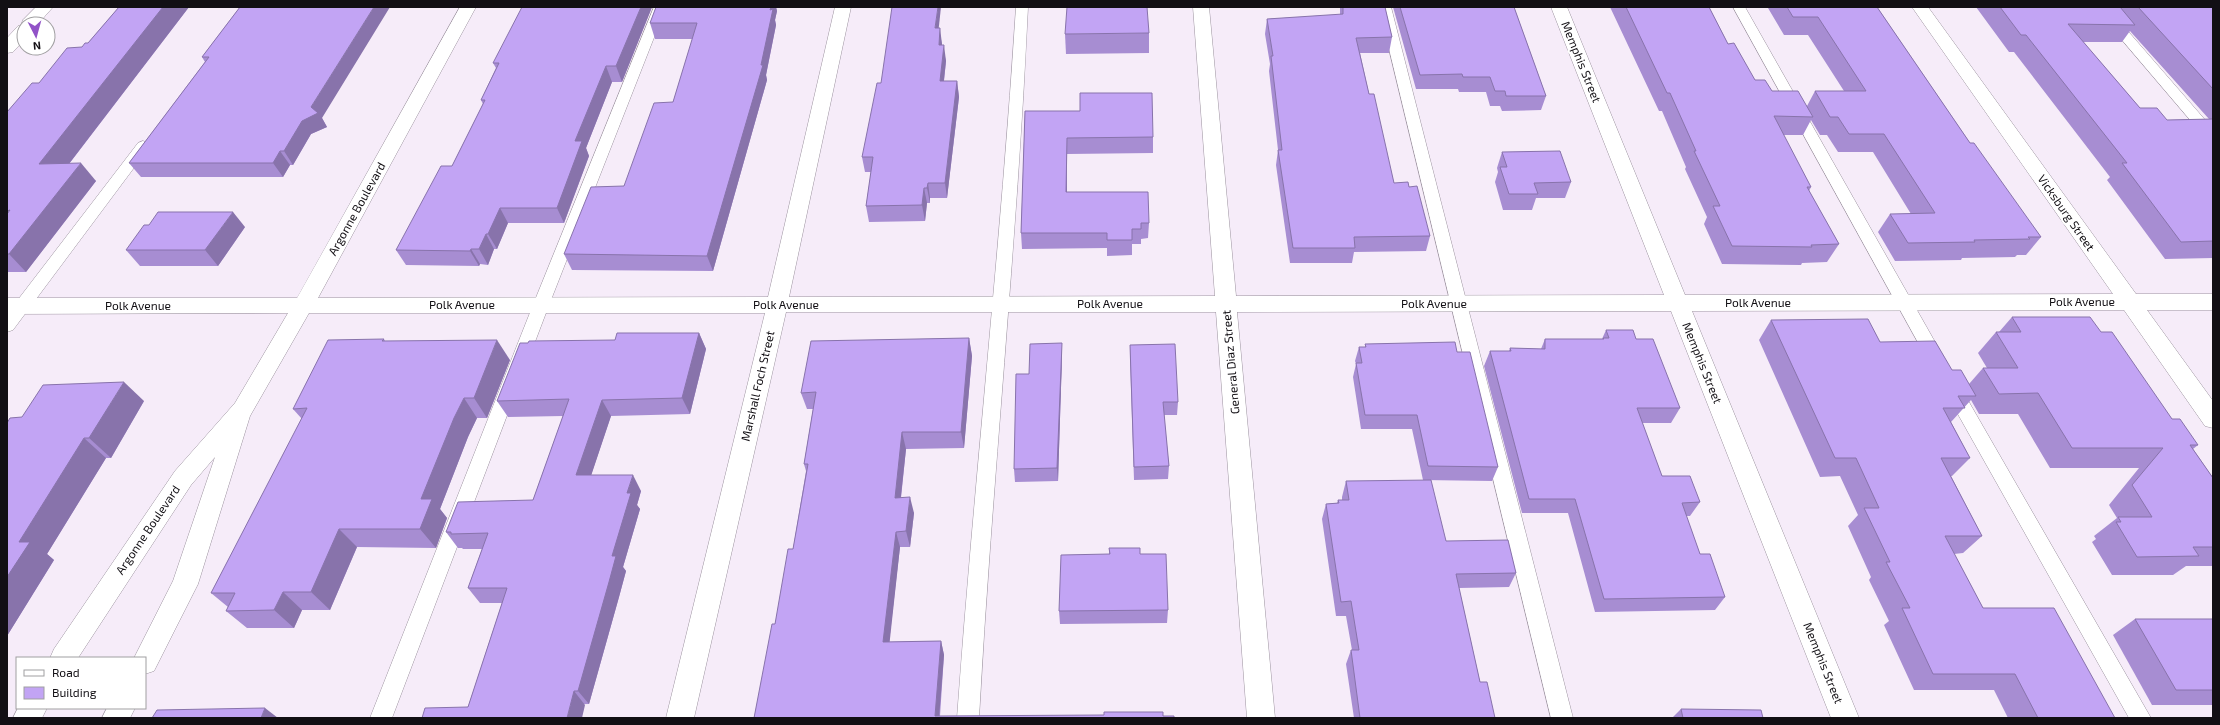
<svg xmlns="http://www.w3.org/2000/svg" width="2220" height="725" viewBox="0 0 2220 725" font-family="'Exo 2',sans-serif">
	<rect width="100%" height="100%" fill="#f6ecf9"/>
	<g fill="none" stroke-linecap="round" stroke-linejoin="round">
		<g stroke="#9c939f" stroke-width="1">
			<g id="lane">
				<path d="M654 7H666L549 305 392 718H370L533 305Z"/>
				<path d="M1016 7H1028C1017 244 992 481 979 718H957C974 481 1001 244 1016 7Z"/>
				<path d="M1379 7H1391L1573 718H1551Z"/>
				<path d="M1733 7H1745L1943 356 1945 361 1943 366 1937 368 1931 366Z"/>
				<path d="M2094 7H2107L2213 129V143L2208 141Z"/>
				<path d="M143 141 148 143 150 146 148 149 13 330 7 332V314L138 143Z"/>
				<path d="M1952 381 1958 383 2151 718H2129L1946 393 1943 388 1946 383Z"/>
			</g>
		</g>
		<g stroke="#9c939f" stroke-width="1">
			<g id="street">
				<path d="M36 7H53L38 24H24V40L13 52 7 53V38L18 26 21 25 23 20Z"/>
				<path d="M460 7H476L318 298 768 297 835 7H851L789 297 1215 296 1193 7H1209L1236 296 1664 295 1551 7H1567L1685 295 2113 294 1912 7H1928L2136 294H2213V310H2147L2213 401V428L2205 426 2124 310 1692 311 1859 718H1831L1671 311 1237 312 1275 718H1247L1216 312H786L694 718H666L765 313H309L250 416 198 584 154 671 145 674V658H134L173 581 215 457 191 485 78 658H50L54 649 175 471 235 403 288 313 7 314V298H297Z"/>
				<path d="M18 708H47L42 718H13Z"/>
				<path d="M107 708H135L130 718H102Z"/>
			</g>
		</g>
		<use href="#lane" fill="#fff" fill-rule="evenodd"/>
		<use href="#street" fill="#fff" fill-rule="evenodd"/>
	</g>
	<g fill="#a78dd2" fill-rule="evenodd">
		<path d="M119 7H189L69 164 96 181 26 272H7V112L39 83 82 47 88 43Z"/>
		<path d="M240 7 322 118 327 127 311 134 293 165H290L283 177H141L129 163 205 62 202 57Z"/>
		<path d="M652 7 622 82H612L586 148 589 156 564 223H508L497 249H494L488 265 480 264 479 266 406 265 396 250 452 166 483 104 481 100 496 68 493 63Z"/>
		<path d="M656 7H776L777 11 775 20 776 25 766 75 767 80 713 271 572 270 564 254 624 186 673 102 693 39H655L650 23Z"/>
		<path d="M1340 7H1385L1392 37 1389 53H1360L1369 94 1394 183 1409 187 1430 236 1426 251 1354 252 1352 263H1290L1276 165 1278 150 1269 71 1270 64 1265 34 1267 19 1340 15Z"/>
		<path d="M1393 7H1514L1546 96 1541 110 1502 111 1500 106H1490L1486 92H1459L1458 89H1416Z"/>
		<path d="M1610 7H1709L1728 44 1755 80 1772 91 1807 106 1815 91H1844L1808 35H1784L1768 8 1769 7H1877L1970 143 2041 237 2026 255H2017L2015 257 1962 258 1961 260 1895 261 1878 232 1890 214H1911L1873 152H1838L1827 135H1820L1811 120 1803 135H1783L1811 187 1809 191 1839 244 1827 262 1802 263 1801 265 1722 264 1704 224 1707 217 1685 169 1686 167 1662 111H1659Z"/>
		<path d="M1976 7H2213V258L2165 259 2107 180 2110 177 2014 52H2009ZM2130 31 2209 119 2167 120 2140 108 2083 42H2122Z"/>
		<path d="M939 28 942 45 946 61 944 81H957L959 97 947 198H930V203H927L925 221 869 222 866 206 871 172H865L862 157Z"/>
		<path d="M1149 33V53L1066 54 1065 34Z"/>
		<path d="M1025 111 1153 137V153L1067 154V192L1149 223 1148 238 1141 239V244H1132V255L1107 256V248L1022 249 1021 233Z"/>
		<path d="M1502 152 1571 182 1565 198H1536L1532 210H1503L1495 182 1498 172 1497 168Z"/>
		<path d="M245 227 218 266H140L126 250Z"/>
		<path d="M2012 317 2101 332 2172 419 2198 445 2193 449 2213 478V566H2186L2173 575H2112L2092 542 2096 539 2094 536 2117 518 2109 505 2139 468H2050L2018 414H1979L1971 400 1951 422 1970 458 1952 476H1951L1982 536 1963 553 1954 554 1983 608 2115 718H2008L1994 690H1914L1884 625 1889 621 1869 580 1871 577 1848 526 1858 515 1840 476 1820 477 1759 340 1771 320 1880 342 1952 370 1969 384 1983 368H1987L1978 353 1996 332H1999Z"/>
		<path d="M1606 330 1636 339 1680 408 1671 423H1642L1662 476 1700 502 1690 516H1686L1700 554 1725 597 1715 610 1595 612 1568 513H1522L1484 366 1490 351H1509L1510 348 1541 349 1545 339H1602Z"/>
		<path d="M699 333 706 349 690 414 611 416 591 475 641 491 637 505 640 509 623 567 626 571 619 597 589 704 468 707 502 603H480L468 588 482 549H463L462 548H458L446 532 533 500 563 416 508 417 497 401 615 340Z"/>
		<path d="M969 338 972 356 964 448 906 449 901 498 914 513 910 547H900L889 642 941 641 944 655 940 716H1163L1174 718H754L775 624 793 549 806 471 804 464 813 409H807L801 393Z"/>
		<path d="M384 339 385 341 510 360 487 418H477L468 437 440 509 447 518 436 548 357 547 330 610H302L294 628H247L226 611 228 607 211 593 302 419 293 409Z"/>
		<path d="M1365 344 1457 352 1498 467 1492 481 1423 480 1412 429H1361L1353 377 1356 364 1355 361 1359 347H1365Z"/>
		<path d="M1130 345 1178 402 1177 415H1164L1169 466 1168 479 1134 480 1130 358Z"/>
		<path d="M1062 356 1058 481 1015 482 1014 469 1029 374Z"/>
		<path d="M144 401 111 458H106L47 554 54 560 7 636V423Z"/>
		<path d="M1346 481 1446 541 1516 573 1509 587 1459 588 1480 682 1495 718H1354L1346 664 1351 650H1352L1346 616H1336L1322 519 1326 504 1337 503 1338 500H1342V497Z"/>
		<path d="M1109 548 1140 554 1168 610 1167 623 1060 624 1059 611 1109 554Z"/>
		<path d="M2135 619H2213V705H2152L2113 635Z"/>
		<path d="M1681 709 1763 718H1672Z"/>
	</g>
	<g fill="#8873ab">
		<path d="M163 7H189L55 182 39 164Z"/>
		<path d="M374 7H390L322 118 327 127 311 134 293 165 284 151 302 121 311 107Z"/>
		<path d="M641 7H652L622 82 616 66Z"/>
		<path d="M769 7H776L777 11 775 20 776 25 766 75 767 80 713 271 707 256 761 65Z"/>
		<path d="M938 7H941L937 44 935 28Z"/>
		<path d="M940 28 942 44 941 61 939 45Z"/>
		<path d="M944 45 946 61 942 97 940 81Z"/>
		<path d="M606 66 612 82 586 148 589 156 564 223 557 208 575 141Z"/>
		<path d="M957 81 959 97 947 198 945 183Z"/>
		<path d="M1067 138V208L1066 192Z"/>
		<path d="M280 151 290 165 283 177 273 163Z"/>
		<path d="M81 163 96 181 26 272 9 254Z"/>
		<path d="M928 183 930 198V203L927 188Z"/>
		<path d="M924 188 927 203 925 221 922 205Z"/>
		<path d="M500 208 508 223 497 249 488 234Z"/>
		<path d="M233 212 245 227 218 266 205 250Z"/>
		<path d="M486 234 494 249 488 265 479 249Z"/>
		<path d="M471 249 480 264 479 266 470 251Z"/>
		<path d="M699 333 706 349 690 414 682 398Z"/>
		<path d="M969 338 972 356 964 448 961 432Z"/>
		<path d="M497 340 510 360 487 418 474 398Z"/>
		<path d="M1062 343V356L1058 481 1057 468Z"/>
		<path d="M124 382 144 401 111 458 89 438Z"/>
		<path d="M464 398 477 418 468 437 440 509 447 518 436 548 420 529 421 499 454 418Z"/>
		<path d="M602 400 611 416 586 491 576 475Z"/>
		<path d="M902 432 906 449 899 514 895 498Z"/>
		<path d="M84 438 106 458 47 554 54 560 7 636V577L19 542Z"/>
		<path d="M633 475 641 491 637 505 640 509 623 567 626 571 619 597 589 704 578 691 627 493Z"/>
		<path d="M910 497 914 513 910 547 906 531Z"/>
		<path d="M339 529 357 547 330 610 311 592Z"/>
		<path d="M896 532 900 547 888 657 883 642Z"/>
		<path d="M283 592 302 610 294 628 274 610Z"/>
		<path d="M941 641 944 655 939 718 935 716Z"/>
		<path d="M574 691 585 705 582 718H567Z"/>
		<path d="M265 708 278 718H261Z"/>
	</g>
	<g fill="#c2a4f4" stroke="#8873ab">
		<path d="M119 7H163L39 164 81 163 9 254H7V214L10 210 7 211V112L32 83H39L67 48 82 47 85 43H88Z"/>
		<path d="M240 7H374L311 107 318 113 302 121 284 151H280L273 163H129L209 57H202Z"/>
		<path d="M522 7H641L616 66H606L575 141H582L557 208H500L488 234H486L479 249H471L470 251 396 250 441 166H452L485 100H481L499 63H493Z"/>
		<path d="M656 7H771L770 10 773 9 761 65H763L707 256 564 254 591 187 624 186 654 103 673 102 697 23H650Z"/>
		<path d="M892 7H938L935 28H940L939 45H944L940 81H957L945 183H928L927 188H924L922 205 866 206 873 157H862L877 83H881Z"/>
		<path d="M1067 7H1147L1149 33 1065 34Z"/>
		<path d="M1343 7H1385L1392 37 1356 38 1369 94H1374L1394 183 1408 182 1409 187 1417 186 1430 236 1354 237 1355 248H1293L1278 150H1282L1271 56H1273L1267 19 1343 14Z"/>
		<path d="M1400 7H1514L1546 96H1506L1505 91H1495L1490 77H1463L1462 74 1420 75Z"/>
		<path d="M1626 7H1709L1728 44 1734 43 1755 80H1765L1772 91H1798L1813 117 1774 116 1811 187H1807L1839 244 1811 245 1812 247 1732 246 1713 206H1720L1694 151H1696L1670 93H1667Z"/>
		<path d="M1787 7H1877L1970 143H1974L2041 237H2028L2030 239 1974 240 1975 242 1908 243 1890 214 1935 213 1884 134H1849L1838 117H1830L1815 91H1866L1818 17H1793Z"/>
		<path d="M2000 7H2120L2135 25 2068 24 2140 108H2157L2167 120 2213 119V241L2181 242 2122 163H2127L2026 35H2021Z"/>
		<path d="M2138 7H2213V89Z"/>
		<path d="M1080 93H1152L1153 137 1067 138 1066 192H1148L1149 223H1141V229H1132V240H1107V233H1021L1025 111H1080Z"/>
		<path d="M1560 151 1571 182 1534 183 1538 194H1509L1500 167H1507L1502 152Z"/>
		<path d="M158 212H233L205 250H126L144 225H149Z"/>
		<path d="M2012 317H2090L2101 332H2112L2172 419H2180L2198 445H2190L2213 478V547H2193L2199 556 2137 557 2116 522H2121L2118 517H2152L2132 485 2163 448H2072L2038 393 1999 394 1983 368H2018L1996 332H2021Z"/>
		<path d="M1868 319 1880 342 1935 341 1952 370H1961L1976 396H1958L1965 408H1943L1970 458H1941L1982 536H1945L1983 608H2054L2115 718H2038L2015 674H1933L1902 608H1910L1886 562H1890L1864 508H1879L1856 458H1835L1771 320Z"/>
		<path d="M1606 330H1633L1636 339H1653L1680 408H1637L1662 476H1690L1700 502 1682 503 1700 554H1710L1725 597 1604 599 1575 499H1529L1490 351H1511L1510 348 1545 349V339H1604L1603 338H1609Z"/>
		<path d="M617 333H699L682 398 602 400 576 475H633L627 493H631L612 556H616L609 582 578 691H574L567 718H422L425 708 468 707 507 588H468L488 533 451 534V532H446L458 502 533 500 569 399 497 401 520 343H528L529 341 615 340Z"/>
		<path d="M969 338 961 432H902L895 498 910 497 906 531 896 532 883 642 941 641 935 716 1104 715V712H1163V716H1174V718H754L772 624H775L788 549H793L808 464H804L816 392 801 393 811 341Z"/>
		<path d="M384 339 382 341 497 340 474 398H464L454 418 421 499H432L420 529H339L311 592H283L274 610 226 611 235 593H211L307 408 293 409 328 340Z"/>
		<path d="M1455 342 1457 352H1470L1498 467 1428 466 1417 415H1365L1356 363H1362L1359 347H1366L1365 344Z"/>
		<path d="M1062 343 1057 468 1014 469 1016 374H1029L1030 344Z"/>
		<path d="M1175 344 1178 402H1163L1169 466 1134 467 1130 345Z"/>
		<path d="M124 382 89 438H84L19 542H30L7 577V423L10 418 22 417 43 385Z"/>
		<path d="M1431 480 1446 541 1508 540 1516 573 1456 574 1480 682H1487L1495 718H1360L1351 650H1359L1351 601 1341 602 1326 504 1339 503 1338 500H1349L1346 481Z"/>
		<path d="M1109 548H1140V554H1166L1168 610 1059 611 1061 555 1110 554Z"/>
		<path d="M2135 619H2213V690H2176Z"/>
		<path d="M265 708 261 718H152L157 710Z"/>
		<path d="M1681 709 1761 710 1763 718H1683Z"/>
	</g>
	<g text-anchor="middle" stroke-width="4" stroke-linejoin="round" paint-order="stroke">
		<g font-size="12" fill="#120f14" stroke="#fff">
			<text transform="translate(1581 62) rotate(68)" y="4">Memphis Street</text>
			<text transform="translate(357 209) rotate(-61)" y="4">Argonne Boulevard</text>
			<text transform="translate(2066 213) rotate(55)" y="4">Vicksburg Street</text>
			<text x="2082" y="306">Polk Avenue</text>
			<text x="1758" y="307">Polk Avenue</text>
			<text x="1110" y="308">Polk Avenue</text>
			<text x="1434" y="308">Polk Avenue</text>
			<text x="462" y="309">Polk Avenue</text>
			<text x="786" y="309">Polk Avenue</text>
			<text x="138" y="310">Polk Avenue</text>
			<text transform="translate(1231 362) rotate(-95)" y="4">General Diaz Street</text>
			<text transform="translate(1702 363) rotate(68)" y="4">Memphis Street</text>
			<text transform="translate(758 386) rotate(-77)" y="4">Marshall Foch Street</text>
			<text transform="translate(148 530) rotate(-56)" y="4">Argonne Boulevard</text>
			<text transform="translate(1823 663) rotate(68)" y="4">Memphis Street</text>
		</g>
	</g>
	<rect width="2220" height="725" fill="none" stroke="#120f14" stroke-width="16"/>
	<rect x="16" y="657" width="130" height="52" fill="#ffffff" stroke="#a09fa1"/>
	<rect x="24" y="670" width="20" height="6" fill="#ffffff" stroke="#a09fa1"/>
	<text x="52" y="677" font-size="12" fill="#120f14">Road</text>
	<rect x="24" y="687" width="20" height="12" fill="#c2a4f4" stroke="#a09fa1"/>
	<text x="52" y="697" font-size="12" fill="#120f14">Building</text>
	<g transform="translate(36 36) rotate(174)"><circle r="19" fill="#ffffff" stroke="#a09fa1"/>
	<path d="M0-3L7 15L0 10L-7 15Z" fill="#9152c7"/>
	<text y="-6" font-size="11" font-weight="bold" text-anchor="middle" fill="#120f14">N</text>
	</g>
</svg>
